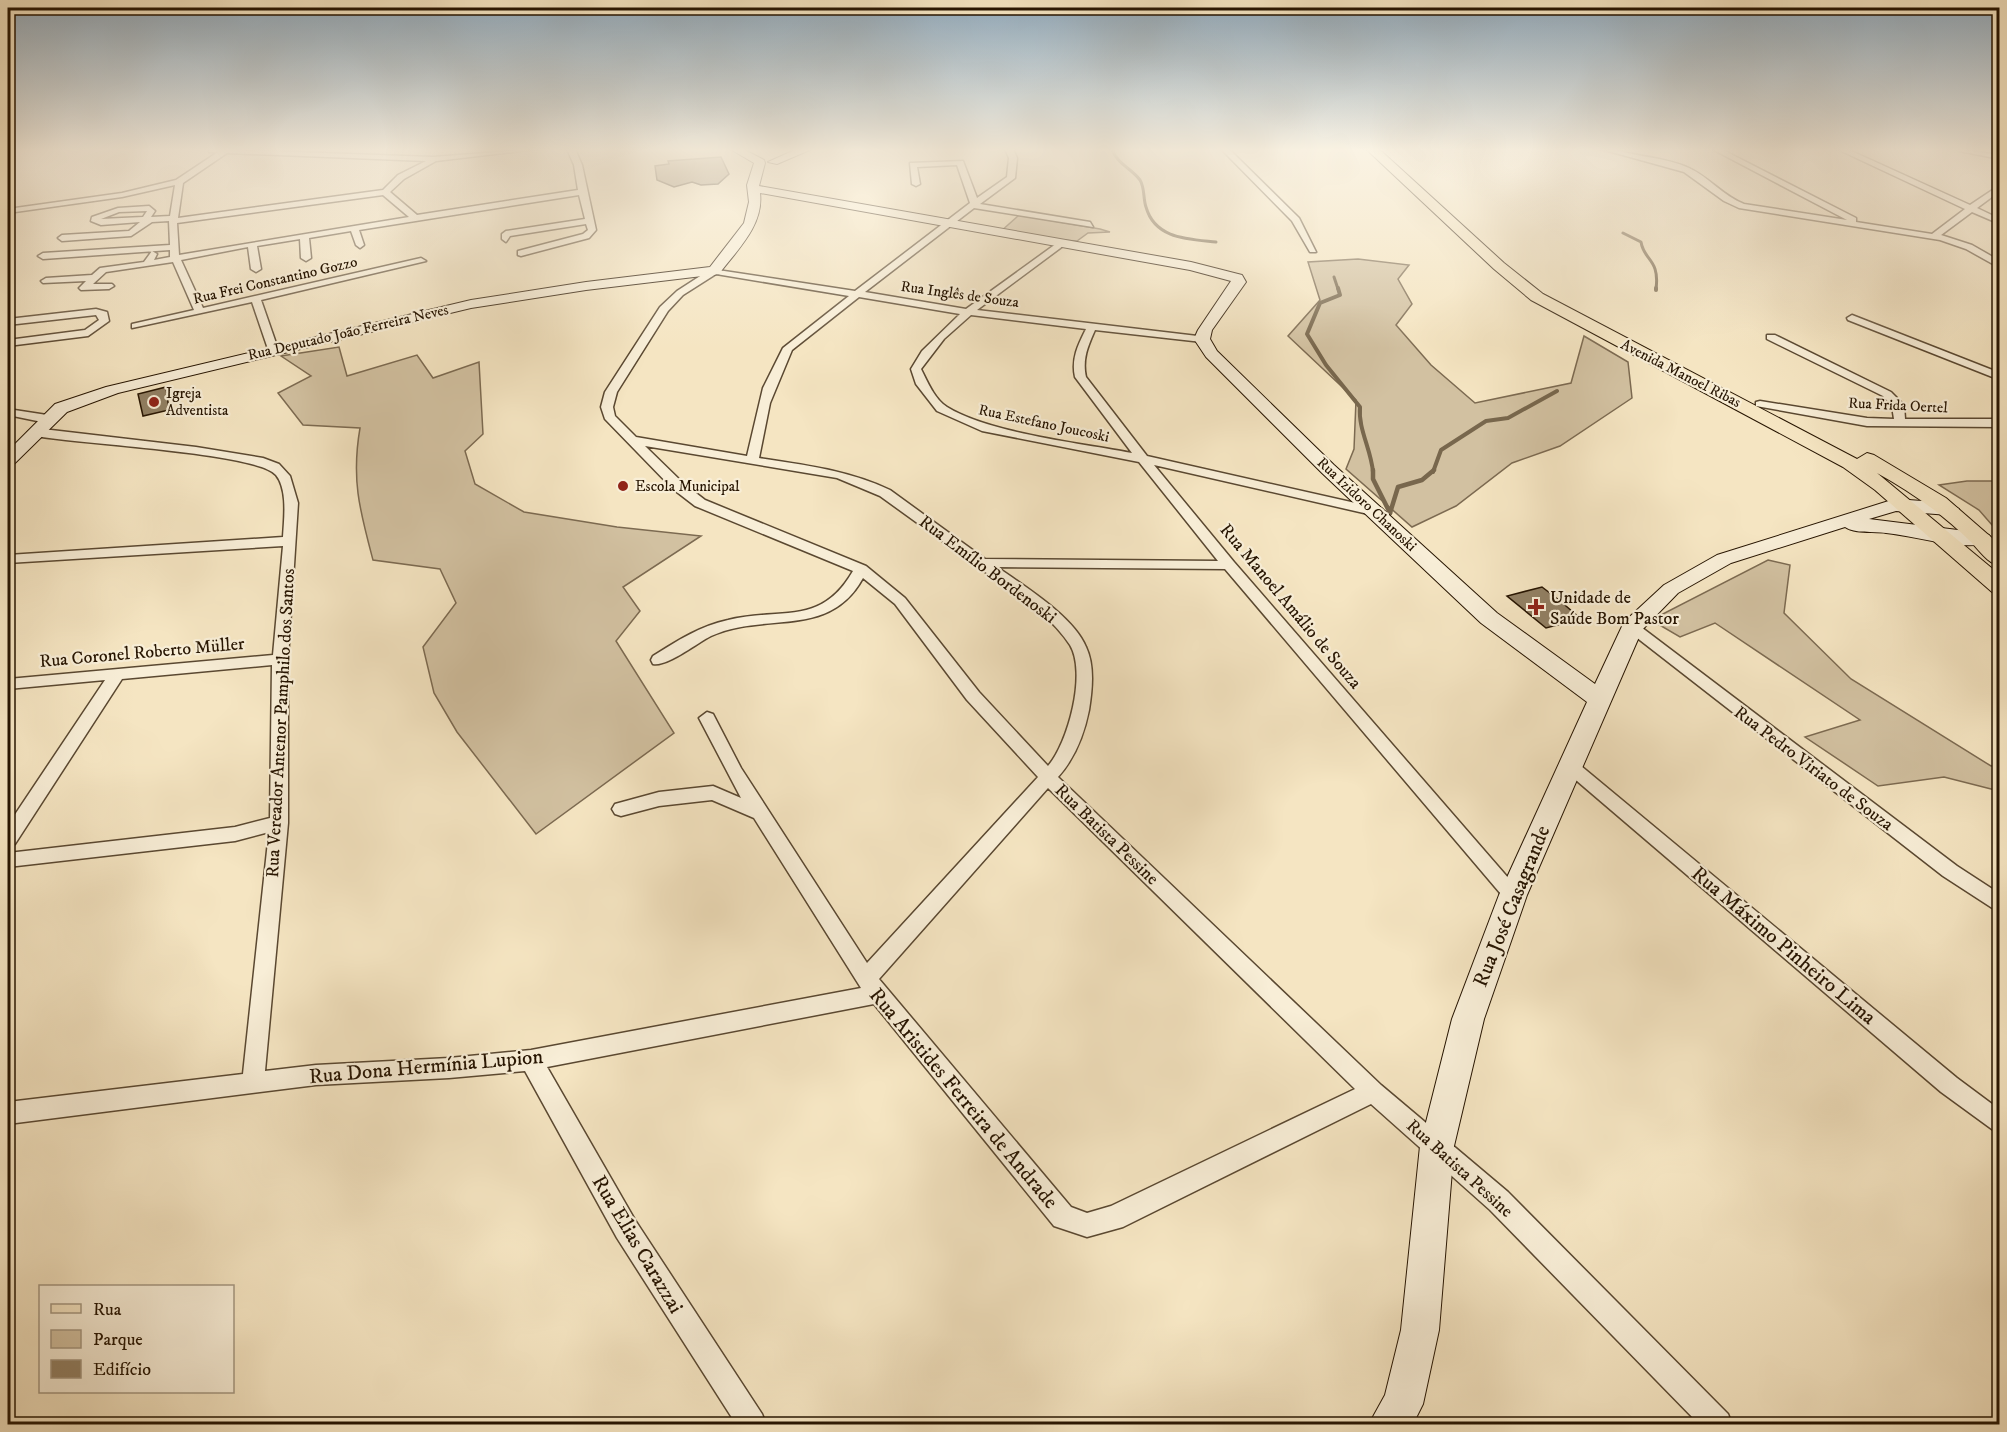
<svg xmlns="http://www.w3.org/2000/svg" width="2007" height="1432" viewBox="0 0 2007 1432" font-family="'IM FELL DW Pica',serif">
	<rect width="100%" height="100%" fill="#f5e5c2"/>
	<filter id="stains"><feTurbulence type="fractalNoise" baseFrequency=".00333" numOctaves="4"/><feColorMatrix values="0 0 0 0 .2 0 0 0 0 .09 0 0 0 0 .02 0 0 0 .5 -.17"/></filter>
	<radialGradient id="worn" r=".72"><stop offset=".6" stop-color="#630" stop-opacity="0"/><stop offset="1" stop-color="#630" stop-opacity=".3"/></radialGradient>
	<g fill="#d2c1a1" stroke="#7c6a51" stroke-width="1.5">
		<path d="M1019 215 1100 229 1110 232 1088 233 1077 241 1033 238 1000 232Z"/>
		<path d="M1358 259 1409 265 1398 279 1412 304 1396 325 1431 365 1475 403 1571 383 1584 336 1628 362 1632 398 1560 446 1512 463 1456 506 1412 527 1346 469 1354 449 1356 400 1288 336 1320 300 1308 262Z"/>
		<path d="M339 347 347 376 417 355 433 378 479 362 483 434 465 451 475 484 524 512 617 527 701 536 623 587 640 611 616 641 674 733 536 834 457 732 434 693 423 647 456 603 440 569 373 560C360 511 351 480 360 428L303 425 278 393 311 376 281 356Z"/>
		<path d="M1967 481H1999V533L1979 510 1939 485Z"/>
		<path d="M1768 560 1790 565 1784 613 1851 679 1991 766 1999 765V791L1944 777 1878 786 1805 737 1860 720 1715 623 1680 637 1651 620Z"/>
	</g>
	<g fill="none" stroke-linecap="round" stroke-linejoin="round">
		<g stroke="#78674d" stroke-width="3">
			<path d="M1112 149C1117 164 1131 168 1140 180 1145 188 1143 199 1146 207 1155 239 1188 239 1216 242"/>
			<path d="M1623 233 1641 242C1644 261 1660 259 1656 289"/>
			<path d="M1334 277 1338 289"/>
		</g>
		<g stroke="#78674d" stroke-width="4">
			<path d="M1338 288 1340 295 1320 303 1307 334 1326 365 1360 407C1358 429 1371 449 1373 472"/>
			<path d="M1656 290V288"/>
			<path d="M1433 472 1441 450 1486 421 1508 418 1557 391"/>
		</g>
		<g stroke="#78674d" stroke-width="4.5">
			<path d="M1373 470V479L1390 513"/>
			<path d="M1390 513 1398 487 1422 480 1434 470"/>
		</g>
	</g>
	<g fill="#928165" stroke="#261401" stroke-width="1.5">
		<path d="M721 157 729 174 718 184 701 185 692 182 674 187 657 180 655 166 669 164 668 161Z"/>
		<path d="M166 387 169 410 143 416 138 394Z"/>
		<path d="M1542 587 1559 600 1581 619 1546 628 1507 596Z"/>
	</g>
	<g fill="none" stroke-linecap="round" stroke-linejoin="round">
		<g stroke="#5a4831" stroke-width="3">
			<g id="street">
				<path d="M209 149 433 157 537 149 436 161 404 179 390 192 417 215 578 190 574 165 567 149H575L582 165 596 230 589 238 521 256 518 255V251L583 234 588 230 586 224 510 236 506 242 502 239V234L506 231 585 219 579 195 359 230 364 245 360 248 356 245 351 231 309 238 311 258 306 261 301 258 300 239 257 246 261 269 256 272 251 269 248 247 181 260 203 308 421 258 426 261 261 300 278 349 273 352 268 349 252 302 132 328V324L194 310 173 262 106 272 93 284H112L114 286 109 289 81 290 79 288 86 281 43 283 41 281 46 278 92 275 100 268 144 262 152 251 157 254 154 260 170 257V250L43 259 38 256 43 253 170 245 169 221 152 222 131 236 62 241 58 238 62 235 129 231 140 222 101 225 91 221 92 217 118 208 149 206 155 211 151 217 170 216 175 185 122 197 8 213V209L122 193 176 180 218 152H209ZM227 153 426 161 398 175 383 190 178 218 183 183ZM383 195 409 217 179 255 177 223ZM147 211 143 217 101 219 119 212Z"/>
				<path d="M1005 149H1013L1017 158 1015 178 980 204 1090 222 1093 227 974 208 865 292 966 309 1060 241 1064 244 1063 246 977 310 1206 337V341L1202 342 1095 330C1088 346 1082 359 1086 377L1147 456 1382 509V515L1377 516 1154 465 1234 562 1523 895 1520 900 1513 903 1506 900 1225 569 997 567C1024 586 1074 617 1086 647 1095 666 1092 691 1089 710 1084 735 1075 758 1058 777L1381 1085 1508 1192 1728 1414 1732 1424H1699L1490 1210 1371 1104 1123 1227 1087 1237 1054 1226 874 1004 547 1067 635 1220 762 1414 766 1424H736L617 1238 525 1071 449 1078 316 1085 8 1124V1102L243 1074 269 832 235 841 8 867V853L235 827 270 818 272 665 122 679 15 844 8 846V825L105 680 8 689V679L273 655 283 546 8 563V555L283 537C284 519 288 490 276 475 257 452 71 444 30 435L28 432 34 428 196 447 263 458 279 464 290 476 298 503 288 659V823L265 1071 316 1065 449 1058 531 1050 861 988 754 818 712 800 659 806 621 816 615 814 612 809 615 804 659 792 713 786 741 798 699 718 707 712 713 714 741 768 867 963 1038 777 967 700 895 604 863 578C829 640 765 611 711 636 697 643 667 667 653 664L651 660 653 656C677 641 700 626 728 620 781 607 821 627 853 571L695 506 673 489 605 419 601 407 605 392 660 307 677 291 711 269 855 291 970 203 957 165 917 167 920 184 916 186 912 184 910 163 963 161 977 198 1007 177 1009 158ZM716 274 849 296 783 348 763 388 747 456 636 437 615 416 613 407 617 392 668 311 683 295ZM859 297 960 314 922 351 911 369 916 384 937 411 982 431 1139 462 1218 561 985 559 890 490C848 470 804 465 759 458L770 403 792 350ZM971 315 1086 329C1078 345 1071 359 1075 377L1132 453C1080 443 989 433 947 407 935 400 927 381 921 369L944 339ZM645 446 837 478 880 496C916 522 952 548 988 574 1017 595 1050 614 1070 645 1087 673 1068 743 1048 766L979 692 905 598 866 566 705 500 683 483ZM1048 788 1355 1089 1111 1206 1087 1213 1071 1207 879 979Z"/>
				<path d="M1221 149H1229L1299 218 1316 252H1310L1292 221Z"/>
				<path d="M1601 149H1612C1637 157 1665 157 1689 168 1709 177 1723 196 1744 204L1847 220 1712 149H1721L1856 218V222L1932 234 1965 209 1837 149H1847L1970 205 2000 185V191L1977 208 2000 219V224L1972 212 1941 235 1972 245 2000 261V268L1966 249 1940 240 1739 208 1724 201 1684 172Z"/>
				<path d="M1955 149 2000 155V159L1959 151Z"/>
				<path d="M96 309 107 312 109 321 88 336 8 346V340L85 330 99 320 96 315 8 325V319Z"/>
				<path d="M1852 315 2000 373V380L1848 320 1847 318Z"/>
				<path d="M1767 335H1775L1891 392 1904 405 1905 419H2000V427L1867 426 1756 406V402L1760 401 1867 418 1894 419 1892 406 1883 396 1767 339Z"/>
				<path d="M8 409 47 415 53 419 47 423 8 415Z"/>
				<path d="M1632 622 1637 624 1957 866 2000 894V913L1943 876 1627 630 1624 627Z"/>
				<path d="M1569 759 1575 761 1957 1078 2000 1110V1135L1941 1092 1563 769 1560 765 1563 761Z"/>
			</g>
		</g>
		<g stroke="#261401" stroke-width="2">
			<g id="secondary">
				<path d="M730 149H743L764 160 765 163 759 186 1191 262 1242 275 1246 282 1212 330 1210 339 1217 351 1334 465 1497 613 1595 684 1624 622 1664 585 1717 555 1895 499 1949 503 1959 509 1949 515 1896 511 1869 519 1982 533 1989 535 1992 539 1989 543C1958 551 1918 536 1886 533 1873 531 1855 534 1845 527L1731 563 1678 593 1642 630 1527 895 1484 1019 1454 1146 1439 1330 1423 1404 1413 1424H1369L1385 1395 1401 1330 1420 1146 1452 1019 1499 895 1587 702 1481 623 1322 473 1206 357 1194 339 1198 330 1231 281 1190 270 760 193C764 225 737 250 719 274L586 290 471 308 118 393 67 412 14 464 8 465V451L55 404 106 387 471 300 586 282 710 267 744 223 749 202 747 185 754 163Z"/>
				<path d="M797 149H812L777 164 768 162Z"/>
			</g>
		</g>
		<g stroke="#261401" stroke-width="2">
			<path id="primary" d="M1366 149H1379L1504 263 1543 294 1857 459 1867 453 1874 455 1946 498 2000 545V566C1987 563 1980 551 1971 542 1943 514 1911 492 1877 473L2000 575V594L1992 592 1875 490 1843 467 1531 300 1494 269Z"/>
		</g>
		<use href="#street" fill="#f8eed7" fill-rule="evenodd"/>
		<use href="#secondary" fill="#f8eed7" fill-rule="evenodd"/>
		<use href="#primary" fill="#f5e5c2" fill-rule="evenodd"/>
	</g>
	<linearGradient id="sky" x2="0" y2="1"><stop stop-color="#91abbe"/><stop offset="0.43" stop-color="#faf3e4"/><stop offset="1" stop-color="#faf3e4" stop-opacity="0"/></linearGradient>
	<rect width="2007" height="349" fill="url(#sky)"/>
	<g fill="#8f2418" stroke="#f8eed7" stroke-width="2">
		<circle cx="154" cy="402" r="6"/>
		<circle cx="623" cy="486" r="6"/>
		<path d="M1533 598h6v6h6v6h-6v6h-6v-6h-6v-6h6z"/>
	</g>
	<g text-anchor="middle" stroke-width="4.5" stroke-linejoin="round" paint-order="stroke">
		<g font-size="15" fill="#261401" stroke="#f8eed7">
			<text transform="translate(275 280) rotate(-13)" y="5">Rua Frei Constantino Gozzo</text>
			<text transform="translate(960 294) rotate(8)" y="5">Rua Inglês de Souza</text>
			<text transform="translate(348 332) rotate(-13)" y="5">Rua Deputado João Ferreira Neves</text>
			<text transform="translate(1681 373) rotate(27)" y="5">Avenida Manoel Ribas</text>
			<text transform="translate(1898 405) rotate(3)" y="5">Rua Frida Oertel</text>
			<text transform="translate(1044 423) rotate(12)" y="5">Rua Estefano Joucoski</text>
			<text transform="translate(1367 504) rotate(43)" y="5">Rua Izidoro Chanoski</text>
		</g>
		<g font-size="15" fill="#261401" stroke="#f8eed7" text-anchor="start">
			<text x="166" y="398">Igreja<tspan x="166" dy="17">Adventista</tspan></text>
			<text x="635" y="491">Escola Municipal</text>
		</g>
		<g font-size="18" fill="#261401" stroke="#f8eed7">
			<text transform="translate(988 569) rotate(37)" y="6">Rua Emílio Bordenoski</text>
			<text transform="translate(1291 606) rotate(50)" y="6">Rua Manoel Amálio de Souza</text>
			<text transform="translate(142 652) rotate(-5)" y="6">Rua Coronel Roberto Müller</text>
			<text transform="translate(280 723) rotate(-87)" y="6">Rua Vereador Antenor Pamphilo dos Santos</text>
			<text transform="translate(1814 768) rotate(37)" y="6">Rua Pedro Viriato de Souza</text>
			<text transform="translate(1107 834) rotate(44)" y="6">Rua Batista Pessine</text>
			<text transform="translate(1460 1168) rotate(42)" y="6">Rua Batista Pessine</text>
		</g>
		<g font-size="18" fill="#261401" stroke="#f8eed7" text-anchor="start">
			<text x="1550" y="603">Unidade de<tspan x="1550" dy="21">Saúde Bom Pastor</tspan></text>
		</g>
		<g font-size="21" fill="#261401" stroke="#f8eed7">
			<text transform="translate(1511 906) rotate(-68)" y="7">Rua José Casagrande</text>
			<text transform="translate(1784 945) rotate(40)" y="7">Rua Máximo Pinheiro Lima</text>
			<text transform="translate(426 1066) rotate(-5)" y="7">Rua Dona Hermínia Lupion</text>
			<text transform="translate(964 1098) rotate(50)" y="7">Rua Aristides Ferreira de Andrade</text>
			<text transform="translate(638 1244) rotate(59)" y="7">Rua Elias Carazzai</text>
		</g>
	</g>
	<rect width="2007" height="1432" fill="none" stroke="#f5e5c2" stroke-width="30"/>
	<rect x="9" y="9" width="1989" height="1414" fill="none" stroke="#261401" stroke-width="3"/>
	<rect x="15" y="15" width="1977" height="1402" fill="none" stroke="#261401" stroke-width="1.5"/>
	<rect x="39" y="1285" width="195" height="108" fill="#f8eed7" stroke="#a49781" stroke-width="1.5"/>
	<rect x="51" y="1304" width="30" height="9" fill="#f5e5c2" stroke="#a49781" stroke-width="1.5"/>
	<text x="93" y="1315" font-size="18" fill="#261401">Rua</text>
	<rect x="51" y="1330" width="30" height="18" fill="#d2c1a1" stroke="#a49781" stroke-width="1.5"/>
	<text x="93" y="1345" font-size="18" fill="#261401">Parque</text>
	<rect x="51" y="1360" width="30" height="18" fill="#928165" stroke="#a49781" stroke-width="1.5"/>
	<text x="93" y="1375" font-size="18" fill="#261401">Edifício</text>
	<rect width="100%" height="100%" filter="url(#stains)"/>
	<rect width="100%" height="100%" fill="url(#worn)"/>
</svg>
